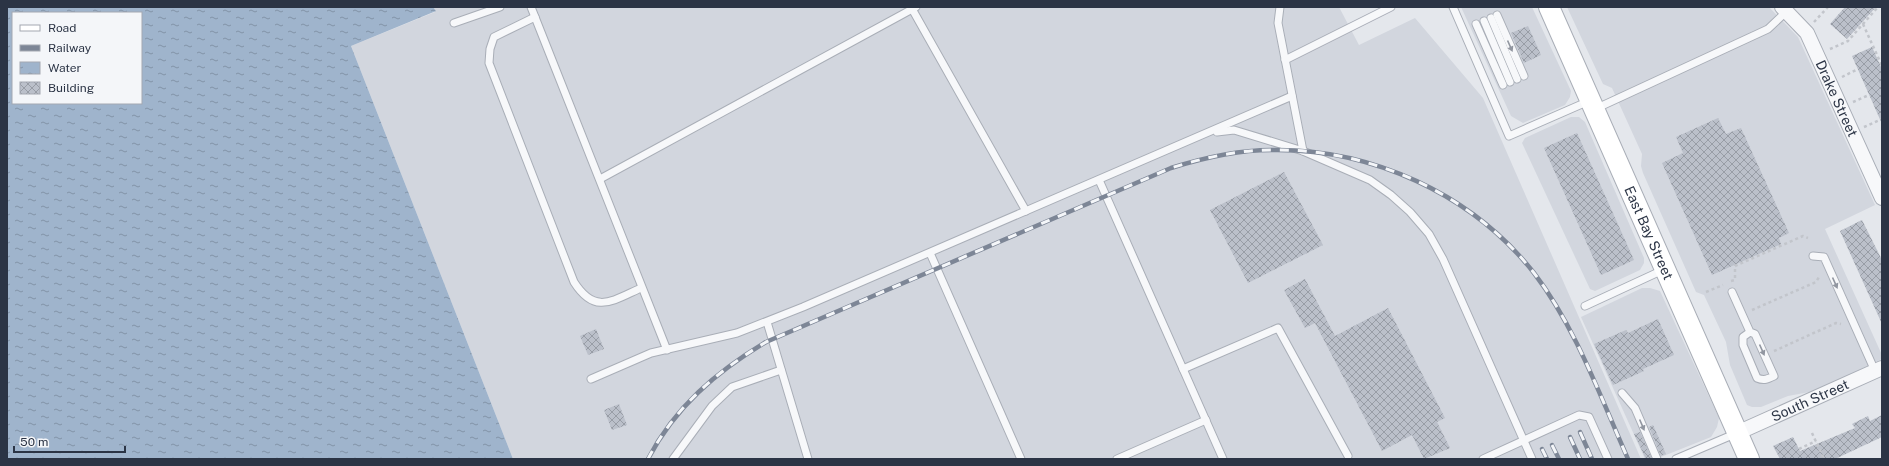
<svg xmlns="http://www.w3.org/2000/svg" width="1889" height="466" viewBox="0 0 1889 466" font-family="'Public Sans',sans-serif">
	<defs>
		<pattern id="water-ripples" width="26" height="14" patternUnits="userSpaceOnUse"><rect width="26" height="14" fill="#9fb4cc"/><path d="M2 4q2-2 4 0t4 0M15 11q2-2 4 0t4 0" fill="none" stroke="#8293a7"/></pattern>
		<pattern id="building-cross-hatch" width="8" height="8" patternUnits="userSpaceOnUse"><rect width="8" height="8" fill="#bbc0ca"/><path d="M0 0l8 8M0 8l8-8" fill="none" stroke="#989da6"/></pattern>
	</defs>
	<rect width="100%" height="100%" fill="#e4e7ec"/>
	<g fill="#d2d6de">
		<path d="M433 7H1339L1359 45 1415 18 1483 98 1641 459H513L351 46 435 12Z"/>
		<path d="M1461 7H1532L1571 91 1570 97 1565 105 1523 123 1511 116Z"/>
		<path d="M1567 7H1769L1798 37 1875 205 1825 229 1882 355V359L1815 391 1788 396 1761 407H1752L1747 405 1730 365 1726 342 1704 295 1696 292 1643 173 1641 166 1642 154 1612 88 1603 84Z"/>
		<path d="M1571 117H1579L1585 122 1644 258V263L1640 270 1595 291 1590 289 1522 143 1525 138Z"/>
		<path d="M1642 288H1650L1660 291 1719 418 1717 427 1711 437 1656 459H1645L1581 317Z"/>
	</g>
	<path fill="url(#water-ripples)" fill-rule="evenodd" d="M7 7H433L436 11 351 46 513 459H7ZM13 13H141V103H13Z"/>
	<g fill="url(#building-cross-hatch)">
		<path d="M1845 7H1876L1847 39 1830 24Z"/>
		<path d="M1528 26 1541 55 1524 63 1511 33Z"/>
		<path d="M1872 47 1882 69V124L1852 56Z"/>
		<path d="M1718 118 1726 134 1741 128 1789 233 1779 238 1781 244 1712 275 1662 163 1683 153 1676 137Z"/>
		<path d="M1577 133 1634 260 1601 275 1544 148Z"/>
		<path d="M1284 172 1323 245 1248 283 1210 210Z"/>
		<path d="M1862 220 1882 260V324L1840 231Z"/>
		<path d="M1305 279 1335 336 1388 308 1445 418 1437 422 1450 448 1424 459 1412 435 1382 451 1315 323 1305 328 1284 290Z"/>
		<path d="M1658 319 1674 355 1643 369 1644 371 1613 385 1594 344 1626 330 1628 333Z"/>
		<path d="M596 329 604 349 588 355 580 336Z"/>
		<path d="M619 404 627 425 612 430 604 410Z"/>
		<path d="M1882 415V437L1835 459H1780L1773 446 1793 437 1800 451 1855 428 1852 424 1868 416 1870 421Z"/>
		<path d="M1653 425 1666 454 1661 456 1649 427Z"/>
		<path d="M1640 432 1652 459H1646L1634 434Z"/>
	</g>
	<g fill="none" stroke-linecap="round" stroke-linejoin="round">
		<g stroke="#a9aeb7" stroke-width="9">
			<g id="service">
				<path d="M531 7 667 350"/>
				<path d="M911 7 1026 211"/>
				<path d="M1280 7 1278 23 1303 151"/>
				<path d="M1453 7 1509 136 1589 101"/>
				<path d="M1497 15 1524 76"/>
				<path d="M535 17 494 37 490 49 489 63 574 282C595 315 612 301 641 288"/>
				<path d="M1491 18 1517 79"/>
				<path d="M1484 21 1510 82"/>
				<path d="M454 23 500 7"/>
				<path d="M1476 24 1503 85"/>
				<path d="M1285 60 1391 7"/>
				<path d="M1595 109 1768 29 1786 12"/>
				<path d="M1217 132 1234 130 1303 151 1370 180 1391 195 1410 212 1429 234 1443 259 1532 459"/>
				<path d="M600 179 916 7"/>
				<path d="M1099 180 1223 459"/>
				<path d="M930 253 1021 459"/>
				<path d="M1813 256 1824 257 1875 371"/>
				<path d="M1732 292 1750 332 1755 334 1774 376C1768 379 1764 381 1757 378L1743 345V337L1750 332"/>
				<path d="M1585 306 1663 270"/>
				<path d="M767 322 808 459"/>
				<path d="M1183 369 1278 328 1348 456"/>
				<path d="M591 379 651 353 737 333 803 307 1292 96"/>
				<path d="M1622 393 1635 408 1657 459"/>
				<path d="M673 459 712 406 732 387 781 370"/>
				<path d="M1117 459 1206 420"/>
				<path d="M1483 459 1579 415 1589 417 1608 459"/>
				<path d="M1676 459 1737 433"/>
			</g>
		</g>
		<g stroke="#a9aeb7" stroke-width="16">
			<g id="minor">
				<path id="s1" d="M1782 7 1807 33 1882 198"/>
				<path id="s2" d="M1737 433 1882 368"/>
			</g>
		</g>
		<g stroke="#a9aeb7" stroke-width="22">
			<g id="secondary">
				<path id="s3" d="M1549 7 1749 459"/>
			</g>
		</g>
		<g stroke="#c2c5cb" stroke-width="2.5" stroke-dasharray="3 3" stroke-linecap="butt">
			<path d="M1814 22 1828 7"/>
			<path d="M1863 24 1882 66"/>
			<path d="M1830 49 1848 41 1878 7"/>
			<path d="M1842 77 1858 69"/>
			<path d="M1853 102 1869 95"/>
			<path d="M1864 127 1882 119"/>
			<path d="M1731 281 1735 280V266L1803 236 1808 238"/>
			<path d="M1706 292 1723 285"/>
			<path d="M1752 310 1816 282 1819 277"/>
			<path d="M1774 351 1836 323 1841 324"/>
			<path d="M1812 433 1824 459"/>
			<path d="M1799 449 1816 441"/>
		</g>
		<use href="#service" stroke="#f7f8fa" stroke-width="7"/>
		<use href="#minor" stroke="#f7f8fa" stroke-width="14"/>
		<use href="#secondary" stroke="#fff" stroke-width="20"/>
		<g stroke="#7d8696" stroke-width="4.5">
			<g id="rail">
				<path d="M1580 432 1592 459"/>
				<path d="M1570 437 1580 459"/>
				<path d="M1552 445 1559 459"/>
				<path d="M1542 449 1547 459"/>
				<path d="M648 459C675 407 716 372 766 342L1171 168C1203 158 1237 150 1271 150 1371 148 1472 194 1534 273 1576 328 1600 396 1628 459"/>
			</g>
		</g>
		<use href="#rail" stroke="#f4f6f9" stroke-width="3" stroke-dasharray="9" stroke-linecap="butt"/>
	</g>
	<defs><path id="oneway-solid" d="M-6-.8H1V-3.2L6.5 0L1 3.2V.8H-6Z"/></defs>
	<g fill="#9196a0">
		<use href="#oneway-solid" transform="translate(1510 46) rotate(66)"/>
		<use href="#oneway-solid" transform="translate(1835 283) rotate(66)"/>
		<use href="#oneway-solid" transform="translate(1762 350) rotate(66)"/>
		<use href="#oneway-solid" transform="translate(1642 425) rotate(67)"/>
	</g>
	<g text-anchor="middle" stroke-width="3.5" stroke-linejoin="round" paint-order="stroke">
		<g font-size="14" fill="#2b3445" stroke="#f4f6f9">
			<text dy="5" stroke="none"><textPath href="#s1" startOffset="108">Drake Street</textPath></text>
			<text dy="5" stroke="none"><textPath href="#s3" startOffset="247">East Bay Street</textPath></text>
			<text dy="5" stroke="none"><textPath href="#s2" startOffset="80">South Street</textPath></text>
		</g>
	</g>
	<rect width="1889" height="466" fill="none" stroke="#2b3445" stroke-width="16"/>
	<rect x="12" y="12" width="130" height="92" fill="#f4f6f9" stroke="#a4a8b1"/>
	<rect x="20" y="25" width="20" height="6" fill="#ffffff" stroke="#a4a8b1"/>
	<text x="48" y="32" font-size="12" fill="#2b3445">Road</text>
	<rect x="20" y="45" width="20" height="6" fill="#7d8696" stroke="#a4a8b1"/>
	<text x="48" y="52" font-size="12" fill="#2b3445">Railway</text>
	<rect x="20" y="62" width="20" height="12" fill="url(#water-ripples)" stroke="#a4a8b1"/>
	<text x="48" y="72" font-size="12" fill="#2b3445">Water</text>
	<rect x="20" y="82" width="20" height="12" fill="url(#building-cross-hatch)" stroke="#a4a8b1"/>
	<text x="48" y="92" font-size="12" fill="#2b3445">Building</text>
	<path d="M14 446v6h111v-6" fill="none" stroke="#2b3445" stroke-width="2"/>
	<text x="20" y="446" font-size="12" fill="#2b3445" stroke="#f4f6f9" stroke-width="3" paint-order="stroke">50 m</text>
</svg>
